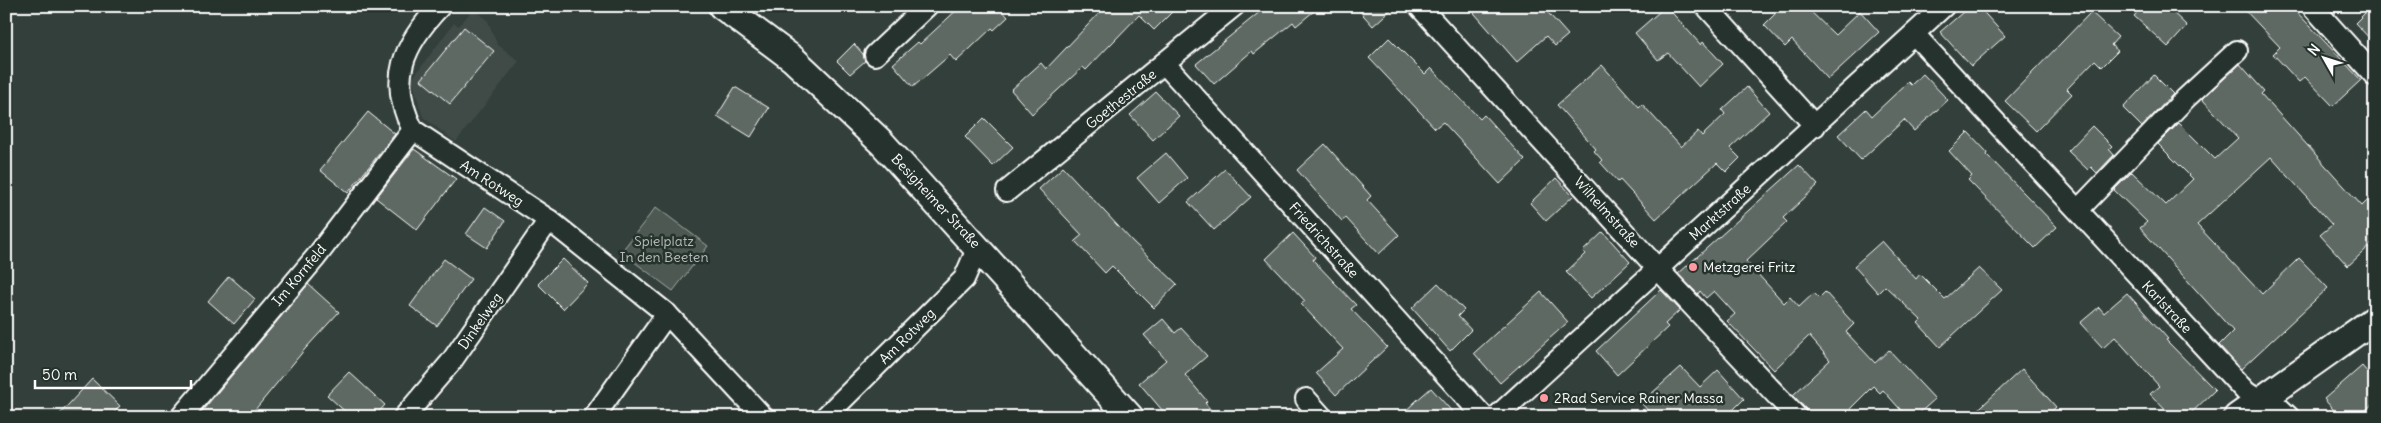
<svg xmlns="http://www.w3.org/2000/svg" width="2381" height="423" viewBox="0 0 2381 423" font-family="Delius,sans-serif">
	<rect width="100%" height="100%" fill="#333f3a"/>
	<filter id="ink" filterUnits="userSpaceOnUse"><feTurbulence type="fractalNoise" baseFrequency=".02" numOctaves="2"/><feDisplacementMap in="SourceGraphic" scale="10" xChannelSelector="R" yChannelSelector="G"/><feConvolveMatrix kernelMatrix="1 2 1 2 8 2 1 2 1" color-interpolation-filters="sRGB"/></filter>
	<g filter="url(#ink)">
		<path fill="#404c47" d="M473 9 488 21 497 44 519 61 456 142 423 117 412 79 454 23 459 26Z"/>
		<path fill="#4d5853" stroke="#a6aca9" d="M656 207 708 246 673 291 621 252Z"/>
		<g fill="#5f6964" stroke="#fff">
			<path d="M961 6H998L1008 17 994 30 992 28 956 62 950 55 913 87 893 64 918 42 920 44Z"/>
			<path d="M1106 6H1178L1154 30 1139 15 1086 70 1083 67 1032 114 1011 90 1041 63 1046 69Z"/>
			<path d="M1267 6H1320L1296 26 1293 22 1254 54 1252 51 1214 84 1196 64Z"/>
			<path d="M1355 6H1395L1373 26Z"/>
			<path d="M1468 6H1542L1568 35 1555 46 1546 36 1517 62Z"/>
			<path d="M1666 6 1701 45 1703 42 1723 64 1699 87 1668 53 1658 60 1635 33Z"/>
			<path d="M1783 6H1805L1835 35 1860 11 1879 32 1828 79 1792 40 1785 47 1764 25Z"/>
			<path d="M1970 6H1978L2005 36 1971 66 1940 32Z"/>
			<path d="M2143 6H2166L2187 26 2168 47 2134 16Z"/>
			<path d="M2241 6H2291L2361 80 2333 106 2305 77 2299 82 2273 54 2280 47Z"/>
			<path d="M2372 6H2375V44L2355 23Z"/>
			<path d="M2091 12 2118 37 2111 45 2118 51 2102 67 2095 60 2067 89 2072 94 2036 131 2005 101Z"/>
			<path d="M464 27 494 51 450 104 421 80Z"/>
			<path d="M1389 38 1425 74 1431 68 1480 119 1484 115 1525 160 1500 184 1443 122 1435 128 1369 58Z"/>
			<path d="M854 44 863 54 865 61 850 74 837 61Z"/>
			<path d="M2240 64 2264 91 2261 94 2362 206 2375 193V241L2348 266 2320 235 2332 225 2271 157 2197 225 2262 294 2299 258 2328 288 2241 369 2219 345 2233 331 2140 228 2147 222 2114 190 2132 172 2166 205 2193 179 2158 144 2179 123 2215 159 2238 138 2202 99Z"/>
			<path d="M1602 65 1639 107 1642 104 1681 147 1698 131 1702 136 1725 114 1722 110 1747 87 1769 112 1730 148 1740 158 1726 172 1717 163 1656 219 1620 180 1618 182 1600 162 1602 160 1594 151 1596 149 1557 105Z"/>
			<path d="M1923 74 1948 100 1914 131 1904 120 1861 160 1838 135 1866 109 1872 116 1908 82 1911 85Z"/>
			<path d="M2154 75 2173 94 2142 127 2123 108Z"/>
			<path d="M735 87 769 108 751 137 717 116Z"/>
			<path d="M1156 92 1179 116 1153 140 1130 115Z"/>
			<path d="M368 112 395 134 348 193 320 170Z"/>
			<path d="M984 118 1013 147 993 166 965 137Z"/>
			<path d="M2092 126 2112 146 2109 149 2114 155 2097 173 2091 167 2088 170 2068 151Z"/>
			<path d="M1968 132 1988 153 1987 155 2057 227 2035 248 1968 180 1972 176 1949 151Z"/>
			<path d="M1325 144 1371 196 1367 200 1399 235 1379 254 1346 218 1342 221 1297 170Z"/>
			<path d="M414 149 456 179 417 230 376 198Z"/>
			<path d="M1166 153 1187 178 1159 203 1137 178Z"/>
			<path d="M1799 165 1818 185 1783 218 1787 222 1746 261 1784 303 1790 297 1799 307 1814 293 1819 298 1825 292 1854 324 1846 332 1875 363 1889 350 1935 399 1915 417H1907L1883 390 1880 393 1873 386 1850 409 1857 417H1809L1806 409 1793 395 1830 360 1809 336 1774 370 1727 321 1735 314 1714 291 1706 298 1700 291 1698 294 1678 274Z"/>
			<path d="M1063 167 1132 241 1177 284 1154 308 1112 266 1105 273 1075 241 1082 235 1039 189Z"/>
			<path d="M1225 169 1251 197 1214 230 1188 202Z"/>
			<path d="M1556 178 1573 196 1546 221 1530 203Z"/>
			<path d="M485 207 505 221 487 248 466 234Z"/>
			<path d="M1603 232 1630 262 1591 298 1566 272 1585 254 1583 251Z"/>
			<path d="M1293 233 1315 257 1313 260 1356 305 1351 309 1387 347 1336 395 1316 373 1343 349 1301 304 1305 301 1266 259Z"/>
			<path d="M1882 241 1916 279 1920 274 1945 299 1979 268 2002 290 1940 347 1918 323 1921 320 1885 286 1878 293 1854 266Z"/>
			<path d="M444 259 471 279 437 326 410 306Z"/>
			<path d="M563 259 588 283 563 309 538 284Z"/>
			<path d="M229 276 255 299 234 324 208 301Z"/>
			<path d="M1438 283 1464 310 1458 316 1471 330 1450 351 1412 308Z"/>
			<path d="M308 284 339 312 305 349 249 417H197Z"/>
			<path d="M1661 290 1680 310 1665 324 1668 327 1617 375 1596 351Z"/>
			<path d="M1541 292 1568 322 1500 383 1474 353Z"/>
			<path d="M2127 293 2168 339 2166 340 2215 390 2187 417H2172L2150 394 2159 386 2115 337 2103 348 2080 323 2099 307 2104 313Z"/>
			<path d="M1163 319 1175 333 1181 328 1207 356 1185 375 1207 401 1205 403 1217 417H1168L1139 383 1166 360 1144 335Z"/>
			<path d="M2362 366 2375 381V402L2358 417H2340L2324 399Z"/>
			<path d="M1681 367 1700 387 1718 370 1744 399 1726 417H1654L1641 403Z"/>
			<path d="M2022 369 2056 407 2045 417H1970Z"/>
			<path d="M349 372 385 405 374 417H351L327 395Z"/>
			<path d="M92 379 120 406 110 417H57Z"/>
			<path d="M1431 388 1457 417H1399L1416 401Z"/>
		</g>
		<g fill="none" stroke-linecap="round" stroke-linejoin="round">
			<g stroke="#fff" stroke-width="24">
				<g id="minor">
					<path d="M440 6C403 45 387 80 413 130L549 220 667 314 763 417"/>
					<path d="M1419 6 1657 268 1797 417"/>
					<path d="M1706 6 1815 126"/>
					<path d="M2312 6 2375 76"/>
					<path d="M1914 34 2246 392 2258 400"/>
					<path d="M875 55 927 6"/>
					<path d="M1164 63 1484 417"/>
					<path d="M1007 191 1234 6"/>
					<path d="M2078 210 2186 98 2237 51"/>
					<path d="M2263 398 2275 404 2289 417"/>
					<path d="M1306 399 1322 417"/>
					<path d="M181 417 316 257 413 130"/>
					<path d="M404 417 451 362 549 220"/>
					<path d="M594 417 667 314"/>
					<path d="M825 417 964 279 978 247"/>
					<path d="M1496 417 1944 6"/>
				</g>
			</g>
			<g stroke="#fff" stroke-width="30">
				<g id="major">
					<path d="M722 6 793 59 882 143 1130 417"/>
					<path d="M2237 417 2375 319"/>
				</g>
			</g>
			<use href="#minor" stroke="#26332d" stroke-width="20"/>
			<use href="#major" stroke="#26332d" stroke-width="26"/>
		</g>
	</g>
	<g fill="#ff9aa2" stroke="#26332d" stroke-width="2">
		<circle cx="1693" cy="267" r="5"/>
		<circle cx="1544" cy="398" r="5"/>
	</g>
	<g text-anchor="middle" stroke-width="5" stroke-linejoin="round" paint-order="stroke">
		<g font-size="14" fill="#fff" stroke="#26332d">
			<text transform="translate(1121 99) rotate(-39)" y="5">Goethestraße</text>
			<text transform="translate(492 183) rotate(33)" y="5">Am Rotweg</text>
			<text transform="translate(936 201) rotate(47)" y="5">Besigheimer Straße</text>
			<text transform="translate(1607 212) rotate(48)" y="5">Wilhelmstraße</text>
			<text transform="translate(1720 212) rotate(-42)" y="5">Marktstraße</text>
			<text transform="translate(1324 240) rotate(48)" y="5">Friedrichstraße</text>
			<text transform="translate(299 275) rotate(-50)" y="5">Im Kornfeld</text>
			<text transform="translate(2167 307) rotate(47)" y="5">Karlstraße</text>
			<text transform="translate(480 321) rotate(-55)" y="5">Dinkelweg</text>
			<text transform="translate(907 336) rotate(-45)" y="5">Am Rotweg</text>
		</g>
		<g font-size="14" fill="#b8bcba" stroke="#26332d">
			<text x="664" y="246">Spielplatz<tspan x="664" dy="16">In den Beeten</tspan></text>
		</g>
		<g font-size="14" fill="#fff" stroke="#26332d" text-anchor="start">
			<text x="1703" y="272">Metzgerei Fritz</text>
			<text x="1554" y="403">2Rad Service Rainer Massa</text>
		</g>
	</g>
	<rect width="2381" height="423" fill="none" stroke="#26332d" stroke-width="25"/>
	<rect x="12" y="12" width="2356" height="398" fill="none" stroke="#fff" stroke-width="2" filter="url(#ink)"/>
	<g transform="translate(2324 58) rotate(309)" stroke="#26332d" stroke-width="4" paint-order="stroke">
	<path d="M0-4L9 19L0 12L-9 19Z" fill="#ffffff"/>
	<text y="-8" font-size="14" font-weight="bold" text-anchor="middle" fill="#ffffff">N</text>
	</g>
	<path d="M35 380v8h156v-8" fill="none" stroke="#ffffff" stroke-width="2.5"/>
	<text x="42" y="380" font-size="15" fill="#ffffff" stroke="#26332d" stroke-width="4" paint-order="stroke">50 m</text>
</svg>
